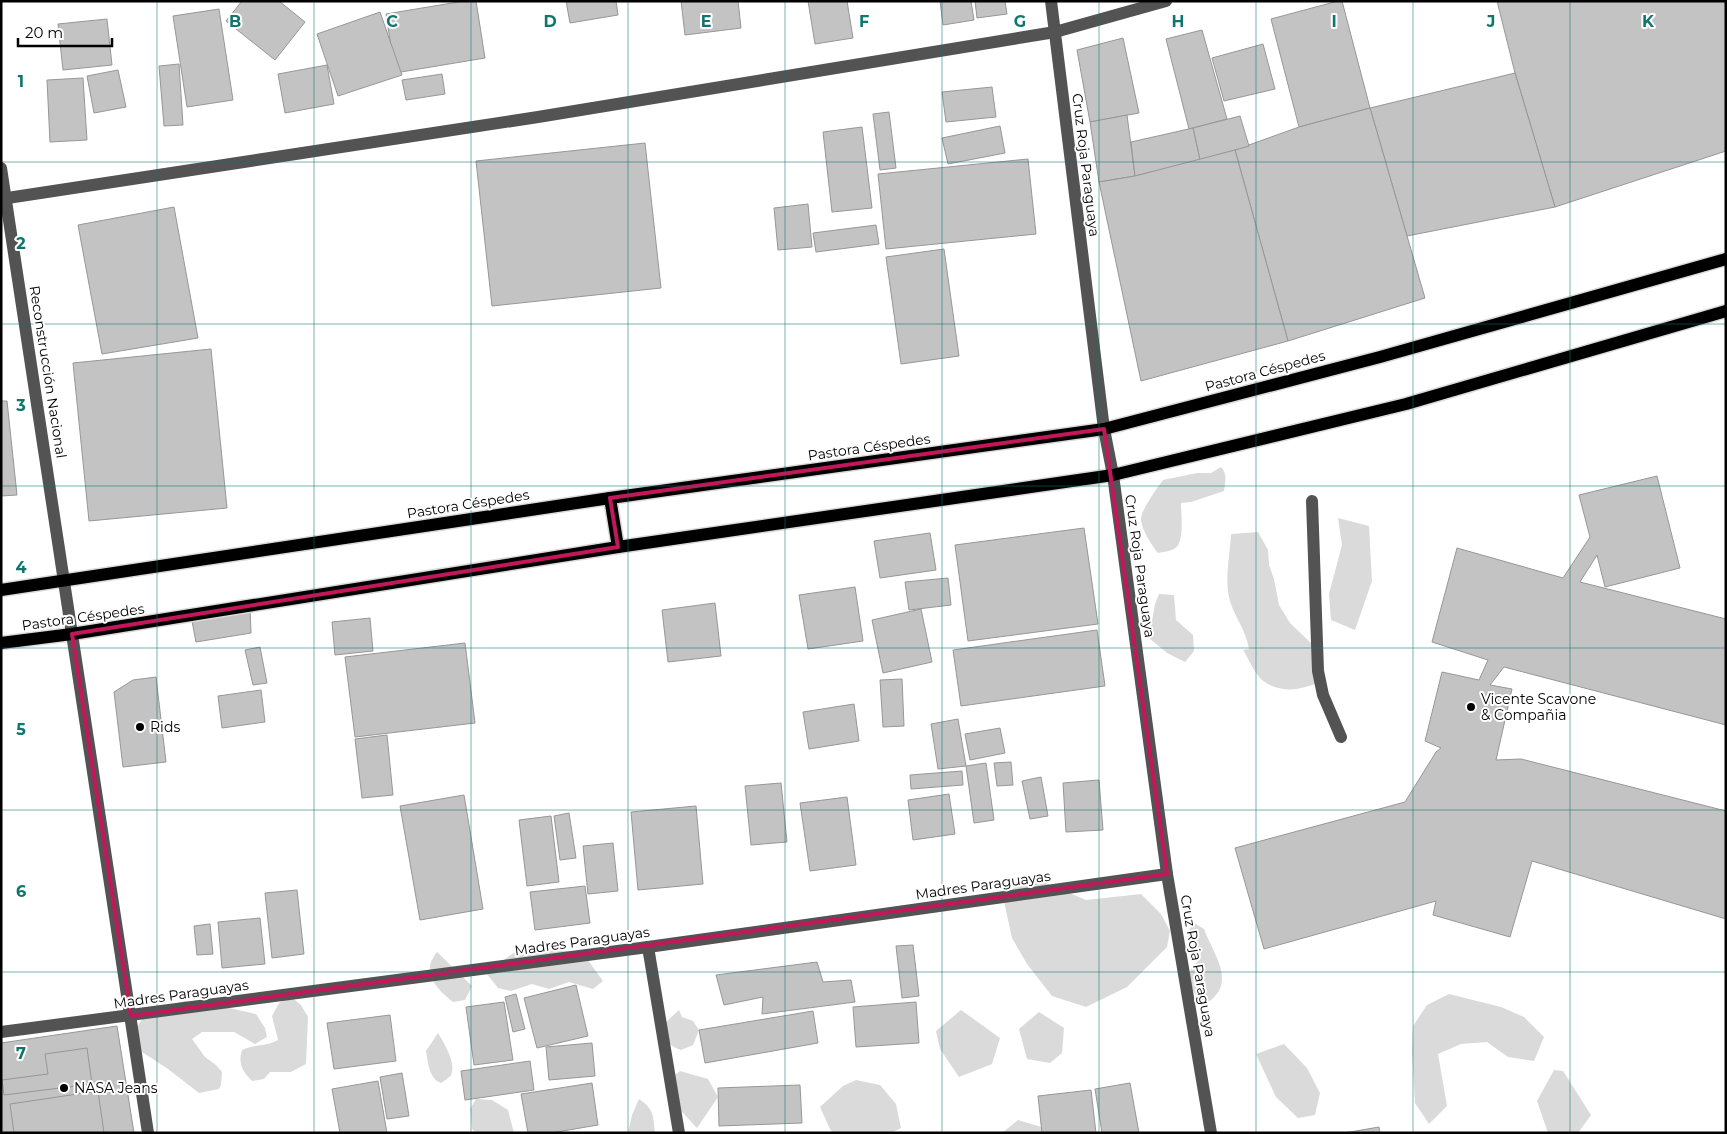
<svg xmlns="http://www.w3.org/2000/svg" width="1727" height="1134" viewBox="0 0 1727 1134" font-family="Montserrat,sans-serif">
	<rect width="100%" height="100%" fill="#fff"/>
	<g fill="#dadada">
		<path d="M1221 467C1228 474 1225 482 1224 491L1191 502 1181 503C1181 514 1185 544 1174 549 1170 551 1163 552 1158 553 1152 546 1140 527 1141 518 1142 509 1157 488 1163 480L1197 473H1211Z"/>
		<path d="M1338 518 1369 526 1372 581 1355 630 1331 620 1329 594 1342 545Z"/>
		<path d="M1258 532 1268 550 1269 565 1274 579 1279 605 1290 623 1315 647 1318 683C1299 690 1280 694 1262 680 1255 674 1248 658 1243 650L1249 649C1246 630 1235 618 1230 601 1224 581 1230 555 1231 534Z"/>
		<path d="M1159 594 1174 595 1176 620 1193 635 1194 651 1185 662 1167 653 1149 638 1155 604Z"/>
		<path d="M1025 879 1046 883 1086 900 1141 894 1161 914 1170 931 1167 947 1127 987 1086 1007 1052 996 1027 964 1012 938 1003 897Z"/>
		<path d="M1194 923 1204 929C1213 954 1238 983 1207 1003L1198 999 1188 982 1191 969 1199 960 1201 952 1187 938 1189 930Z"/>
		<path d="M527 949 582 952 603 981 593 989 569 982 549 989 532 984 511 991 498 988 486 973 515 952Z"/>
		<path d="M437 952 472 986 465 1000 453 1002C442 993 429 982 430 967 430 962 434 956 437 952Z"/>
		<path d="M1449 994 1501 1007 1524 1017 1544 1037 1534 1061 1508 1057 1487 1042 1461 1044 1438 1054 1447 1106 1429 1124 1415 1103 1412 1050 1413 1026 1427 1005Z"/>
		<path d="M291 997 301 1005 308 1017 306 1064 291 1072H270L264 1079 252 1081C242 1071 238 1064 242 1050 254 1044 266 1047 278 1040L272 1016 279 1003Z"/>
		<path d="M185 1001 229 1008 256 1014 265 1028 267 1037 255 1044 234 1032H202L192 1039 205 1057 216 1065 222 1072 221 1085 219 1089 199 1093 168 1069 142 1052 133 1034 147 1011Z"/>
		<path d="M679 1010 682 1017 693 1021 699 1030 693 1045 681 1050C666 1045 667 1038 664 1024Z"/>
		<path d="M961 1010 1000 1038 992 1064 959 1077 940 1049 936 1031Z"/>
		<path d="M1039 1012 1064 1028 1062 1053 1050 1063 1027 1059 1019 1029Z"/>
		<path d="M438 1033C444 1043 457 1064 451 1075 449 1078 444 1081 441 1083 429 1079 428 1062 426 1051Z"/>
		<path d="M1284 1044 1307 1068 1320 1093 1315 1115 1298 1118 1276 1097 1256 1054Z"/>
		<path d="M1554 1070 1563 1071 1591 1115 1578 1133H1548L1537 1101Z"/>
		<path d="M680 1071 708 1079 718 1097 697 1128 670 1099 672 1077Z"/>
		<path d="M856 1080 880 1085 896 1104 901 1128 891 1133H833L830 1129 820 1107 843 1086Z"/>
		<path d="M476 1099 492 1100 508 1110 514 1133H476L472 1129 470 1109Z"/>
		<path d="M639 1099C654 1109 653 1115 655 1133H628L632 1115Z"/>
		<path d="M1018 1120 1048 1129 1049 1133H1002Z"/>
	</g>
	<g fill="#c3c3c3" stroke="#979797">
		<path d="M242 1H279L305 22 275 60 226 21Z"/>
		<path d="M464 1H476L485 58 395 73 386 14Z"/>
		<path d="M566 1H616L618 15 570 23Z"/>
		<path d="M681 1H738L741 28 685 35Z"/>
		<path d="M808 1H847L853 38 815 44Z"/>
		<path d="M940 1H971L974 20 943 25Z"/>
		<path d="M975 1H1005L1007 14 977 18Z"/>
		<path d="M1338 1H1342L1370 108 1299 127 1271 19Z"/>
		<path d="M1497 1H1726V151L1555 207 1515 73Z"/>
		<path d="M219 9 233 100 187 107 173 16Z"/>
		<path d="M380 12 402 75 338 96 317 34Z"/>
		<path d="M107 19 112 65 63 70 58 24Z"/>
		<path d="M1202 30 1227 119 1189 129 1166 39Z"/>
		<path d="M1123 38 1139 113 1090 122 1077 50Z"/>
		<path d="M1263 44 1275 89 1224 101 1212 58Z"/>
		<path d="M179 64 183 125 164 126 159 66Z"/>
		<path d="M327 65 334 104 285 113 278 74Z"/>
		<path d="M118 70 126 107 94 113 87 76Z"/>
		<path d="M1515 73 1555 207 1407 236 1370 108Z"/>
		<path d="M442 74 445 94 406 100 402 80Z"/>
		<path d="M83 78 87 140 50 142 47 80Z"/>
		<path d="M992 87 996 117 946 122 942 92Z"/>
		<path d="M1370 108 1425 298 1288 341 1235 150 1299 127Z"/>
		<path d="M889 112 896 168 880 170 873 114Z"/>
		<path d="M1127 115 1135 176 1099 182 1090 122Z"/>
		<path d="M1240 116 1249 146 1200 160 1193 128Z"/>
		<path d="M1000 126 1005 153 948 164 942 138Z"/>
		<path d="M862 127 872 208 832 212 823 132Z"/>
		<path d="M1193 128 1200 160 1135 176 1131 142Z"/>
		<path d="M645 143 661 288 492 306 476 161Z"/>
		<path d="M1235 150 1288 341 1141 381 1099 182 1135 176Z"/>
		<path d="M1028 159 1036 234 886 249 878 174Z"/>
		<path d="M808 204 812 247 778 250 774 208Z"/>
		<path d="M174 207 198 338 102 354 78 225Z"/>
		<path d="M876 225 879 244 816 252 813 233Z"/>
		<path d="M944 249 959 356 901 364 886 257Z"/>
		<path d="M211 349 227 508 89 521 73 363Z"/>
		<path d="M1 401H7L17 495 1 496Z"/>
		<path d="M1657 476 1680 568 1605 587 1597 555 1580 582 1726 619V725L1504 667 1490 685 1512 689 1496 760 1521 759 1726 811V919L1532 861 1510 937 1433 915 1436 901 1264 949 1235 848 1405 802 1436 752 1441 748 1425 741 1442 672 1479 680 1488 660 1432 642 1457 548 1563 578 1590 537 1579 495Z"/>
		<path d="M1084 528 1098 624 968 641 955 545Z"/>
		<path d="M930 533 936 570 880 578 874 541Z"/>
		<path d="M948 578 951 605 909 610 905 582Z"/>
		<path d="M855 587 863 641 808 649 799 595Z"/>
		<path d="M715 603 721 656 668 662 662 610Z"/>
		<path d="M250 607 251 633 196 642 192 621Z"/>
		<path d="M921 609 932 662 883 673 872 620Z"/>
		<path d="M370 618 373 651 335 655 332 622Z"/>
		<path d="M1097 630 1105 686 961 706 953 650Z"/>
		<path d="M465 643 475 723 355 737 345 657Z"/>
		<path d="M260 647 267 683 253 685 245 650Z"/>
		<path d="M156 677 166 762 123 767 114 692 133 680Z"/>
		<path d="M902 679 904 726 883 727 880 680Z"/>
		<path d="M261 690 265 722 222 728 218 696Z"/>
		<path d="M854 704 859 741 809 749 803 712Z"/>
		<path d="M958 719 966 766 938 769 931 724Z"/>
		<path d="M1000 728 1005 753 970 760 965 734Z"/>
		<path d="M387 735 393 795 362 798 355 739Z"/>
		<path d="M1011 762 1013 785 997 786 994 763Z"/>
		<path d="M986 763 994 820 974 823 966 766Z"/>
		<path d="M962 771 963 785 911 789 910 775Z"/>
		<path d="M1041 777 1048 816 1030 819 1022 781Z"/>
		<path d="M1099 780 1103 830 1066 832 1063 783Z"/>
		<path d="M781 783 787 842 751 845 745 786Z"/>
		<path d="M949 794 955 834 913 840 908 800Z"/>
		<path d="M464 795 483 909 420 920 400 806Z"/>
		<path d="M847 797 856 865 810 871 800 803Z"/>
		<path d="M696 806 703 884 638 890 631 812Z"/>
		<path d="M569 813 576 858 560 860 554 816Z"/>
		<path d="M551 816 559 882 527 886 519 820Z"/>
		<path d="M613 843 618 891 588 894 583 846Z"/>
		<path d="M585 886 590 923 535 930 530 892Z"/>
		<path d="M297 890 304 954 272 958 265 893Z"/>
		<path d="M260 918 265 964 222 968 218 922Z"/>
		<path d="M210 924 213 954 197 955 194 926Z"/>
		<path d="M913 945 919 996 902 998 896 946Z"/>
		<path d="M817 962 823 982 851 980 855 1002 762 1014 763 997 724 1005 716 975Z"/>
		<path d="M576 985 588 1036 537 1048 524 998Z"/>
		<path d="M516 994 525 1029 513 1032 505 997Z"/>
		<path d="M504 1002 513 1060 474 1065 466 1007Z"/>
		<path d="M916 1002 919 1043 856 1047 853 1007Z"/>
		<path d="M813 1011 818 1043 705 1063 699 1030Z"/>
		<path d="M390 1015 396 1061 334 1069 327 1023Z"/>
		<path d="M117 1026 134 1133H1V1043Z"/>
		<path d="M592 1043 595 1076 549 1080 546 1047Z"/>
		<path d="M87 1048 92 1084 4 1095 2 1080 48 1074 45 1054Z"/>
		<path d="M530 1061 534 1090 465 1100 461 1071Z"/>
		<path d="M402 1073 409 1116 387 1119 380 1077Z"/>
		<path d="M378 1081 387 1133H340L332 1089Z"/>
		<path d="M592 1083 598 1125 551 1133H528L521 1094Z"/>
		<path d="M1130 1083 1139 1133H1102L1095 1089Z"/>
		<path d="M800 1085 802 1123 719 1126 718 1088Z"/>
		<path d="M1091 1090 1096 1133H1042L1038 1096Z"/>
		<path d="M98 1091 104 1133H14L10 1104Z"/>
		<path d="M1379 1127 1380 1133H1344Z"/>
	</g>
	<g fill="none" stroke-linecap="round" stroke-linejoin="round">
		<g stroke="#dbdbdb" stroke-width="15">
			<g id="major">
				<path d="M610 498 618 547"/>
				<path d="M1 590 610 498 1104 429 1380 357 1726 259"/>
				<path d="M1 643 72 634 618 547 1113 475 1406 404 1726 311"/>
			</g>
		</g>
		<g stroke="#535353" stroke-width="12">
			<path d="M1051 1 1104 429 1113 475 1167 874 1211 1133"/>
			<path d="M1 168 148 1133"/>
			<path d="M1 199 538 117 1055 32 1166 1"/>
			<path d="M1312 501 1318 671 1323 695 1341 737"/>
			<path d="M648 947 679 1133"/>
			<path d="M1 1032 648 947 1167 874"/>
		</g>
		<use href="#major" stroke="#000" stroke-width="12"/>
	</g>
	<path fill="none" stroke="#c2185b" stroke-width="4" stroke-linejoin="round" d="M1104 429 1167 874 131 1016 72 634 618 547 610 498Z"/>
	<path fill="none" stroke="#0f766e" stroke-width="1" stroke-opacity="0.55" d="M157 1V1133M314 1V1133M471 1V1133M628 1V1133M785 1V1133M942 1V1133M1099 1V1133M1256 1V1133M1413 1V1133M1570 1V1133M1 162H1726M1 324H1726M1 486H1726M1 648H1726M1 810H1726M1 972H1726"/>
	<g fill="#000" stroke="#fff" stroke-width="2">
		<circle cx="1471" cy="707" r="5"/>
		<circle cx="140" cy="727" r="5"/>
		<circle cx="64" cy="1088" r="5"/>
	</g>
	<g text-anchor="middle" stroke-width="4" stroke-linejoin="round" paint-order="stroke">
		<g font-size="14" fill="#000" stroke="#fff">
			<text transform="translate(1086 165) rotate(83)" y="5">Cruz Roja Paraguaya</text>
			<text transform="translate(1265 371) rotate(-15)" y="5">Pastora Céspedes</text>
			<text transform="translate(48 372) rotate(81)" y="5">Reconstrucción Nacional</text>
			<text transform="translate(869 447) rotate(-8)" y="5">Pastora Céspedes</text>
			<text transform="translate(468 504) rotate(-9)" y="5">Pastora Céspedes</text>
			<text transform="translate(1140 566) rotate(82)" y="5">Cruz Roja Paraguaya</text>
			<text transform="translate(83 617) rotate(-8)" y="5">Pastora Céspedes</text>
			<text transform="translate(983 885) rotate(-8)" y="5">Madres Paraguayas</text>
			<text transform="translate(582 941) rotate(-8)" y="5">Madres Paraguayas</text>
			<text transform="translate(1198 966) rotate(80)" y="5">Cruz Roja Paraguaya</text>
			<text transform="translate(181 994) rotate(-8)" y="5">Madres Paraguayas</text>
		</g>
		<g font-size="14" fill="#000" stroke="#fff" text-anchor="start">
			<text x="1481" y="704">Vicente Scavone<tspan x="1481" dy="16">&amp; Compañia</tspan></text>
			<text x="150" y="732">Rids</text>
			<text x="74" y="1093">NASA Jeans</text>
		</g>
	</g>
	<g font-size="16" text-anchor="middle" font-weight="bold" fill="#0f766e" stroke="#fff" stroke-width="4" stroke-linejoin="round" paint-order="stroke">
		<text x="235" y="27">B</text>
		<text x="392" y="27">C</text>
		<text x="550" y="27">D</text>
		<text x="706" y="27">E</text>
		<text x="864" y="27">F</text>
		<text x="1020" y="27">G</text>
		<text x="1178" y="27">H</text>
		<text x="1334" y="27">I</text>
		<text x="1491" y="27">J</text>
		<text x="1648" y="27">K</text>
		<text x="21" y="87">1</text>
		<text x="21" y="249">2</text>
		<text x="21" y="411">3</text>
		<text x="21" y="573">4</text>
		<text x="21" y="735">5</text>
		<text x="21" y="897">6</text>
		<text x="21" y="1059">7</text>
	</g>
	<rect width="1727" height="1134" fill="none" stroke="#000000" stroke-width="5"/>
	<path d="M18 38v8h94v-8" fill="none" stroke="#000000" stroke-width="2.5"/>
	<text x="25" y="38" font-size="15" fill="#000000" stroke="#ffffff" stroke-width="4" paint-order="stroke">20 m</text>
</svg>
